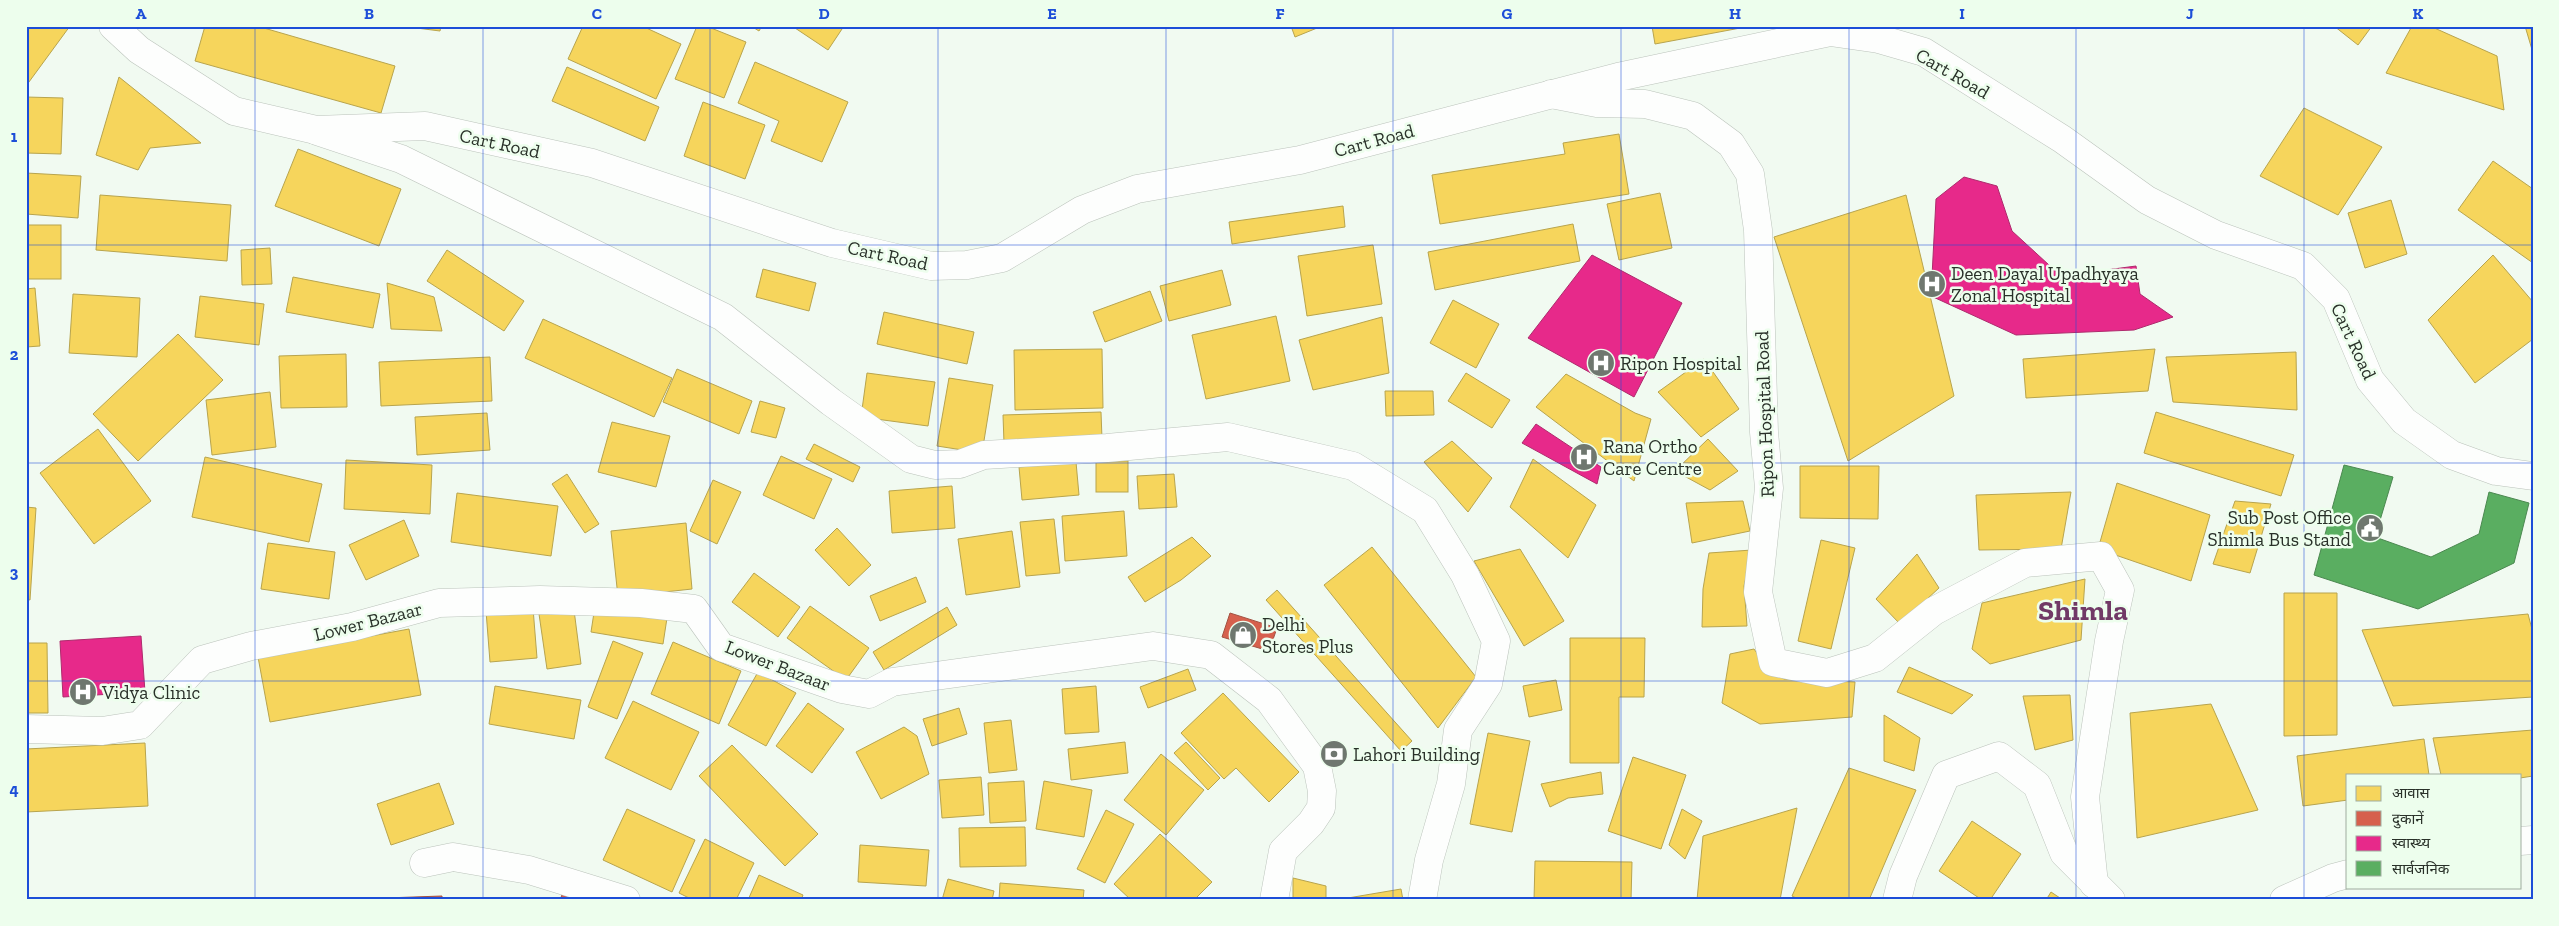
<svg xmlns="http://www.w3.org/2000/svg" width="2559" height="926" viewBox="0 0 2559 926" font-family="'Zilla Slab','Noto Sans Devanagari',serif">
	<rect width="100%" height="100%" fill="#f1faf1"/>
	<g fill="#f6d55c" stroke="#b8a44d">
		<path d="M30 26H70L26 86V32Z"/>
		<path d="M205 26H257L395 66 381 113 195 61Z"/>
		<path d="M401 26H441L440 31Z"/>
		<path d="M583 26H642L681 44 656 99 568 59Z"/>
		<path d="M697 26H706L746 42 724 98 675 79Z"/>
		<path d="M751 26H762L759 31Z"/>
		<path d="M792 26H844L828 50Z"/>
		<path d="M1291 26H1322L1295 37Z"/>
		<path d="M1652 26H1751L1655 44Z"/>
		<path d="M2334 26H2372L2358 45Z"/>
		<path d="M2412 26H2430L2497 56 2504 110 2386 73Z"/>
		<path d="M2525 26H2533V53Z"/>
		<path d="M755 62 848 102 822 162 771 141 779 121 738 103Z"/>
		<path d="M567 67 659 107 645 141 552 101Z"/>
		<path d="M119 77 201 143 150 148 138 170 96 155Z"/>
		<path d="M26 97 63 98 61 154 26 153Z"/>
		<path d="M703 102 765 125 745 179 684 156Z"/>
		<path d="M2304 108 2382 147 2338 215 2260 176Z"/>
		<path d="M1619 134 1629 194 1440 224 1432 175 1565 154 1563 143Z"/>
		<path d="M298 149 401 189 379 246 275 206Z"/>
		<path d="M2493 161 2533 189V263L2458 210Z"/>
		<path d="M26 173 81 176 78 218 26 214Z"/>
		<path d="M1660 193 1672 248 1619 260 1607 204Z"/>
		<path d="M100 195 231 205 227 261 96 250Z"/>
		<path d="M1906 195 1954 396 1848 461 1774 237Z"/>
		<path d="M2391 200 2407 254 2365 268 2348 213Z"/>
		<path d="M1343 206 1345 227 1232 244 1229 222Z"/>
		<path d="M1573 224 1580 261 1435 290 1428 252Z"/>
		<rect x="26" y="225" width="35" height="54"/>
		<path d="M1373 245 1382 304 1307 316 1298 256Z"/>
		<path d="M270 248 272 284 242 285 241 250Z"/>
		<path d="M447 250 524 301 504 331 427 281Z"/>
		<path d="M2493 255 2533 302V339L2475 383 2428 320Z"/>
		<path d="M763 269 816 283 809 311 756 297Z"/>
		<path d="M1222 270 1231 305 1169 321 1160 286Z"/>
		<path d="M293 277 380 294 373 328 286 312Z"/>
		<path d="M387 283 434 297 442 331 391 329Z"/>
		<path d="M35 288 40 346 26 347V289Z"/>
		<path d="M1150 291 1162 321 1105 342 1093 312Z"/>
		<path d="M73 294 140 298 137 357 69 353Z"/>
		<path d="M200 296 264 304 259 345 195 337Z"/>
		<path d="M1453 300 1499 324 1476 368 1430 343Z"/>
		<path d="M884 312 974 332 967 364 877 344Z"/>
		<path d="M1276 316 1290 381 1206 399 1192 335Z"/>
		<path d="M1382 317 1389 373 1313 390 1299 340Z"/>
		<path d="M543 319 672 378 654 417 525 358Z"/>
		<path d="M178 334 223 380 138 461 93 414Z"/>
		<path d="M1102 349 1103 408 1015 410 1014 350Z"/>
		<path d="M2155 349 2148 391 2026 398 2023 359Z"/>
		<path d="M2296 352 2297 410 2173 402 2166 357Z"/>
		<path d="M346 354 347 407 281 408 279 356Z"/>
		<path d="M490 357 492 401 381 406 379 362Z"/>
		<path d="M1704 359 1739 409 1701 437 1658 392Z"/>
		<path d="M677 369 752 401 739 434 663 402Z"/>
		<path d="M867 373 935 382 928 426 861 417Z"/>
		<path d="M1466 373 1510 400 1492 428 1448 401Z"/>
		<path d="M1566 374 1635 413 1651 419 1634 481 1536 407Z"/>
		<path d="M949 378 993 385 982 453 937 446Z"/>
		<path d="M1385 391H1433L1434 415 1386 416Z"/>
		<path d="M270 392 276 447 212 455 206 400Z"/>
		<path d="M760 401 785 408 776 438 751 432Z"/>
		<path d="M1101 412 1102 439 1004 443 1003 415Z"/>
		<path d="M2156 412 2294 455 2281 496 2144 453Z"/>
		<path d="M487 413 490 450 417 455 415 417Z"/>
		<path d="M612 422 670 436 656 487 598 472Z"/>
		<path d="M98 429 151 501 94 544 40 473Z"/>
		<path d="M1708 439 1738 471 1710 490 1675 471Z"/>
		<path d="M1452 441 1492 478 1468 512 1424 462Z"/>
		<path d="M814 444 860 467 853 482 806 459Z"/>
		<path d="M781 456 832 479 814 519 763 495Z"/>
		<path d="M205 457 322 484 309 542 192 517Z"/>
		<path d="M1533 459 1596 505 1568 558 1510 507Z"/>
		<path d="M346 460 432 465 430 514 344 509Z"/>
		<rect x="1096" y="461" width="32" height="31"/>
		<path d="M1076 462 1079 495 1022 500 1019 467Z"/>
		<path d="M1800 466H1879L1878 519 1800 518Z"/>
		<path d="M567 474 599 524 585 533 552 484Z"/>
		<path d="M1174 474 1177 507 1139 509 1137 476Z"/>
		<path d="M713 480 741 492 717 544 690 531Z"/>
		<path d="M2117 483 2210 515 2191 581 2098 549Z"/>
		<path d="M952 486 955 528 892 533 889 491Z"/>
		<path d="M2071 492 2061 549 1979 550 1976 495Z"/>
		<path d="M457 493 558 506 551 556 451 542Z"/>
		<path d="M1743 501 1750 531 1692 543 1686 503Z"/>
		<path d="M2235 501 2271 504 2250 573 2213 564Z"/>
		<path d="M26 507 36 508 30 600 26 599Z"/>
		<path d="M1124 511 1127 556 1065 561 1062 516Z"/>
		<path d="M1054 519 1060 573 1026 576 1020 522Z"/>
		<path d="M404 520 419 556 366 580 349 545Z"/>
		<path d="M686 523 692 589 618 597 611 531Z"/>
		<path d="M837 528 871 565 849 586 815 550Z"/>
		<path d="M1012 531 1020 587 966 595 958 539Z"/>
		<path d="M1192 537 1211 556 1181 580 1145 602 1128 577Z"/>
		<path d="M1821 540 1855 548 1831 649 1798 641Z"/>
		<path d="M268 543 335 552 329 599 261 589Z"/>
		<path d="M1372 547 1476 677 1438 728 1324 585Z"/>
		<path d="M1520 549 1564 621 1524 646 1474 561Z"/>
		<path d="M1752 550 1744 586 1747 626 1702 627 1703 589 1709 553Z"/>
		<path d="M1917 554 1939 588 1900 624 1876 599Z"/>
		<path d="M754 573 800 607 778 637 732 602Z"/>
		<path d="M916 577 926 602 880 621 870 596Z"/>
		<path d="M2085 579 2081 640 1990 664 1972 649 1982 603Z"/>
		<path d="M1277 590 1412 741 1401 751 1266 600Z"/>
		<path d="M2284 593H2337V735L2284 736Z"/>
		<path d="M595 606 667 618 663 644 591 632Z"/>
		<path d="M810 606 869 648 846 680 787 638Z"/>
		<path d="M947 607 957 625 884 670 873 652Z"/>
		<path d="M533 608 537 658 490 662 486 611Z"/>
		<path d="M574 610 581 664 547 669 539 614Z"/>
		<path d="M2528 614 2533 633V697L2393 706 2362 630Z"/>
		<path d="M409 629 421 695 270 722 258 657Z"/>
		<path d="M1570 638H1645L1644 697H1619V763H1570Z"/>
		<path d="M613 641 643 653 617 719 588 707Z"/>
		<path d="M673 642 741 671 719 724 651 694Z"/>
		<path d="M26 643H47L48 713H26Z"/>
		<path d="M1754 649 1768 669 1784 679 1855 682 1852 717 1760 724 1722 703 1730 654Z"/>
		<path d="M1909 667 1973 695 1952 714 1897 692Z"/>
		<path d="M1188 669 1196 690 1148 708 1140 687Z"/>
		<path d="M758 672 796 693 766 746 728 725Z"/>
		<path d="M1556 680 1562 710 1529 717 1523 686Z"/>
		<path d="M495 686 581 700 574 739 489 724Z"/>
		<path d="M1096 686 1099 732 1065 734 1062 689Z"/>
		<path d="M1223 693 1299 772 1269 802 1236 768 1224 779 1181 733Z"/>
		<path d="M2070 695 2073 740 2035 750 2023 696Z"/>
		<path d="M633 701 699 732 671 790 605 758Z"/>
		<path d="M808 703 844 729 812 773 776 746Z"/>
		<path d="M2211 704 2258 810 2137 838 2130 713Z"/>
		<path d="M959 708 967 734 932 746 923 719Z"/>
		<path d="M1884 715 1920 738 1914 771 1884 761Z"/>
		<path d="M1011 720 1017 770 989 773 984 723Z"/>
		<path d="M904 727 917 736 929 774 881 799 856 752Z"/>
		<path d="M2533 730V776L2520 778V775H2441L2433 738Z"/>
		<path d="M1488 733 1530 741 1512 832 1470 824Z"/>
		<path d="M2424 739 2429 775H2348V800L2303 806 2297 756Z"/>
		<path d="M1125 742 1128 773 1071 780 1068 749Z"/>
		<path d="M1186 742 1220 778 1208 790 1174 753Z"/>
		<path d="M145 743 148 806 26 812V749Z"/>
		<path d="M732 745 818 834 785 866 699 776Z"/>
		<path d="M1161 754 1204 790 1166 835 1124 800Z"/>
		<path d="M1633 757 1686 775 1661 849 1608 831Z"/>
		<path d="M1849 768 1916 790 1869 900H1800L1792 896Z"/>
		<path d="M1601 772 1603 794 1568 798 1550 807 1541 784Z"/>
		<path d="M981 777 984 815 942 818 939 780Z"/>
		<path d="M1024 781 1026 821 990 823 988 783Z"/>
		<path d="M1044 781 1092 790 1084 837 1036 829Z"/>
		<path d="M439 783 454 824 391 845 377 804Z"/>
		<path d="M1797 808 1780 900H1697L1703 836Z"/>
		<path d="M627 809 695 840 672 892 603 860Z"/>
		<path d="M1682 809 1702 821 1685 859 1669 845Z"/>
		<path d="M1106 810 1134 824 1105 883 1077 869Z"/>
		<path d="M1972 821 2021 854 1990 900H1982L1939 871Z"/>
		<path d="M1025 827 1026 866 960 867 959 828Z"/>
		<path d="M1160 834 1212 882 1194 900H1131L1114 884Z"/>
		<path d="M705 839 754 863 736 900H693L679 893Z"/>
		<path d="M860 845 929 850 926 886 858 882Z"/>
		<path d="M1535 861 1632 862 1631 900H1534Z"/>
		<path d="M759 875 803 895 801 900H748Z"/>
		<path d="M1293 878 1326 886V900H1293Z"/>
		<path d="M948 879 994 891 992 900H942Z"/>
		<path d="M1000 883 1084 890 1083 900H999Z"/>
		<path d="M1401 889 1403 900 1342 899Z"/>
		<path d="M2051 892 2063 900H2046Z"/>
	</g>
	<g fill="#d6604d" stroke="#a25242">
		<path d="M1230 613 1277 628 1269 651 1222 637Z"/>
		<path d="M565 887 607 900H560Z"/>
		<path d="M442 896V900H358L385 898Z"/>
	</g>
	<g fill="#e7298a" stroke="#ae2b6d">
		<path d="M1964 177 1997 186 2012 231 2061 276 2136 266 2140 294 2173 317 2134 330 2016 335 1931 296 1936 199Z"/>
		<path d="M1592 255 1682 303 1634 397 1528 338Z"/>
		<path d="M1536 424 1601 467 1597 484 1522 443Z"/>
		<path d="M141 636 145 692 63 697 60 641Z"/>
	</g>
	<path fill="#5aae61" stroke="#4b8850" d="M2344 465 2393 477 2375 537 2431 557 2479 534 2489 492 2529 503 2514 563 2418 609 2314 575Z"/>
	<g fill="none" stroke-linecap="round" stroke-linejoin="round">
		<g stroke="#bbc3bb" stroke-width="29">
			<g id="minor">
				<path d="M1551 94 1597 103 1645 104 1693 116 1731 144 1750 174 1758 230 1764 432 1769 488 1758 592 1773 662 1827 673 1875 658 1934 611 2025 563 2101 556 2120 590 2109 641 2085 797 2094 884"/>
				<path d="M317 131 401 159 723 317 831 402 911 459 935 465 960 464 984 455 1107 448 1228 437 1353 466 1425 510 1465 575 1496 641 1488 684 1458 730 1451 784 1429 860 1422 900"/>
				<path d="M26 729 102 731 140 725 202 660 251 646 352 627 439 603 540 600 641 603 694 609 721 647 842 689 869 694 892 682 1153 646 1211 655 1269 700 1317 766 1322 791 1321 808 1311 823 1283 851 1274 900"/>
				<path d="M2520 841 2533 840"/>
				<path d="M424 863 453 857 529 870 626 900"/>
				<path d="M1897 900 1903 876 1946 775 1999 756 2037 785 2064 853 2111 900"/>
				<path d="M2284 900 2333 878 2348 874"/>
			</g>
		</g>
		<g stroke="#bbc3bb" stroke-width="29">
			<path id="secondary" d="M113 26 139 50 234 111 316 130 425 126 592 163 832 243 931 266 967 265 1002 258 1082 210 1137 189 1300 160 1618 77 1830 32 1879 39 1924 52 2062 139 2147 200 2216 235 2303 266 2336 299 2370 380 2404 421 2452 455 2496 471 2533 476"/>
		</g>
		<use href="#minor" stroke="#fdfefd" stroke-width="28"/>
		<use href="#secondary" stroke="#fdfefd" stroke-width="28"/>
	</g>
	<path fill="none" stroke="#1d4ed8" stroke-width="1" stroke-opacity="0.55" d="M255 26V900M483 26V900M710 26V900M938 26V900M1166 26V900M1393 26V900M1621 26V900M1849 26V900M2076 26V900M2304 26V900M26 245H2533M26 463H2533M26 681H2533"/>
	<defs>
		<g id="hospital-disc" transform="scale(1.4375)"><circle r="9.5" fill="#6f776f" stroke="#edfeed"/><path d="M-5-5h3v3.5h4V-5h3V5h-3V1.5h-4V5h-3Z" fill="#fff"/></g>
		<g id="civic-disc" transform="scale(1.4375)"><circle r="9.5" fill="#6f776f" stroke="#edfeed"/><path d="M-.6-6.5H3V-4.5H.6V-3L4-1V1h2V6H-6V1h2V-1L-.6-3ZM-1.2 2.5V6h2.4V2.5Z" fill="#fff"/></g>
		<g id="shop-disc" transform="scale(1.4375)"><circle r="9.5" fill="#6f776f" stroke="#edfeed"/><path d="M-5-2.5h2.3a2.7 3.5 0 0 1 5.4 0H5L5.5 6h-11ZM-1.5-2.5h3a1.5 2.3 0 0 0-3 0Z" fill="#fff"/></g>
		<g id="bank-disc" transform="scale(1.4375)"><circle r="9.5" fill="#6f776f" stroke="#edfeed"/><path d="M-6-4H6V4H-6ZM0-2.3a2.3 2.3 0 1 0 0 4.6a2.3 2.3 0 1 0 0-4.6Z" fill="#fff"/></g>
	</defs>
	<g fill-rule="evenodd">
		<use href="#hospital-disc" x="1932" y="284"/>
		<use href="#hospital-disc" x="1601" y="363"/>
		<use href="#hospital-disc" x="1584" y="457"/>
		<use href="#civic-disc" x="2370" y="528"/>
		<use href="#shop-disc" x="1243" y="635"/>
		<use href="#hospital-disc" x="83" y="692"/>
		<use href="#bank-disc" x="1334" y="754"/>
	</g>
	<g text-anchor="middle" stroke-width="5" stroke-linejoin="round" paint-order="stroke">
		<g font-size="19" fill="#293129" stroke="#edfeed">
			<text transform="translate(1953 73) rotate(30)" y="7">Cart Road</text>
			<text transform="translate(1374 140) rotate(-15)" y="7">Cart Road</text>
			<text transform="translate(500 143) rotate(12)" y="7">Cart Road</text>
			<text transform="translate(888 255) rotate(12)" y="7">Cart Road</text>
			<text transform="translate(2354 341) rotate(65)" y="7">Cart Road</text>
			<text transform="translate(1764 414) rotate(-92)" y="7">Ripon Hospital Road</text>
			<text transform="translate(368 621) rotate(-14)" y="7">Lower Bazaar</text>
			<text transform="translate(778 665) rotate(21)" y="7">Lower Bazaar</text>
		</g>
		<g font-size="19" fill="#293129" stroke="#edfeed" text-anchor="start">
			<text x="1951" y="280">Deen Dayal Upadhyaya<tspan x="1951" dy="22">Zonal Hospital</tspan></text>
			<text x="1620" y="370">Ripon Hospital</text>
			<text x="1603" y="453">Rana Ortho<tspan x="1603" dy="22">Care Centre</tspan></text>
			<text x="2351" y="524" text-anchor="end">Sub Post Office<tspan x="2351" dy="22">Shimla Bus Stand</tspan></text>
			<text x="1262" y="631">Delhi<tspan x="1262" dy="22">Stores Plus</tspan></text>
			<text x="102" y="699">Vidya Clinic</text>
			<text x="1353" y="761">Lahori Building</text>
		</g>
		<g font-size="29" font-weight="bold" fill="#713966" stroke="#edfeed">
			<text x="2083" y="620">Shimla</text>
		</g>
	</g>
	<rect width="2559" height="926" fill="none" stroke="#edfeed" stroke-width="55"/>
	<rect x="2346" y="774" width="175" height="115" fill="#edfeed" stroke="#9fac9f"/>
	<rect x="2356" y="786" width="25" height="15" fill="#f6d55c" stroke="#9fac9f"/>
	<text x="2392" y="798" font-size="15" fill="#293129">आवास</text>
	<rect x="2356" y="811" width="25" height="15" fill="#d6604d" stroke="#9fac9f"/>
	<text x="2392" y="824" font-size="15" fill="#293129">दुकानें</text>
	<rect x="2356" y="836" width="25" height="15" fill="#e7298a" stroke="#9fac9f"/>
	<text x="2392" y="848" font-size="15" fill="#293129">स्वास्थ्य</text>
	<rect x="2356" y="861" width="25" height="15" fill="#5aae61" stroke="#9fac9f"/>
	<text x="2392" y="874" font-size="15" fill="#293129">सार्वजनिक</text>
	<rect x="28" y="28" width="2504" height="870" fill="none" stroke="#1d4ed8" stroke-width="2"/>
	<g font-size="16" text-anchor="middle" font-weight="bold" fill="#1d4ed8">
		<text x="141" y="19">A</text>
		<text x="369" y="19">B</text>
		<text x="597" y="19">C</text>
		<text x="824" y="19">D</text>
		<text x="1052" y="19">E</text>
		<text x="1280" y="19">F</text>
		<text x="1507" y="19">G</text>
		<text x="1735" y="19">H</text>
		<text x="1962" y="19">I</text>
		<text x="2190" y="19">J</text>
		<text x="2418" y="19">K</text>
		<text x="14" y="142">1</text>
		<text x="14" y="360">2</text>
		<text x="14" y="578">3</text>
		<text x="14" y="795">4</text>
	</g>
</svg>
